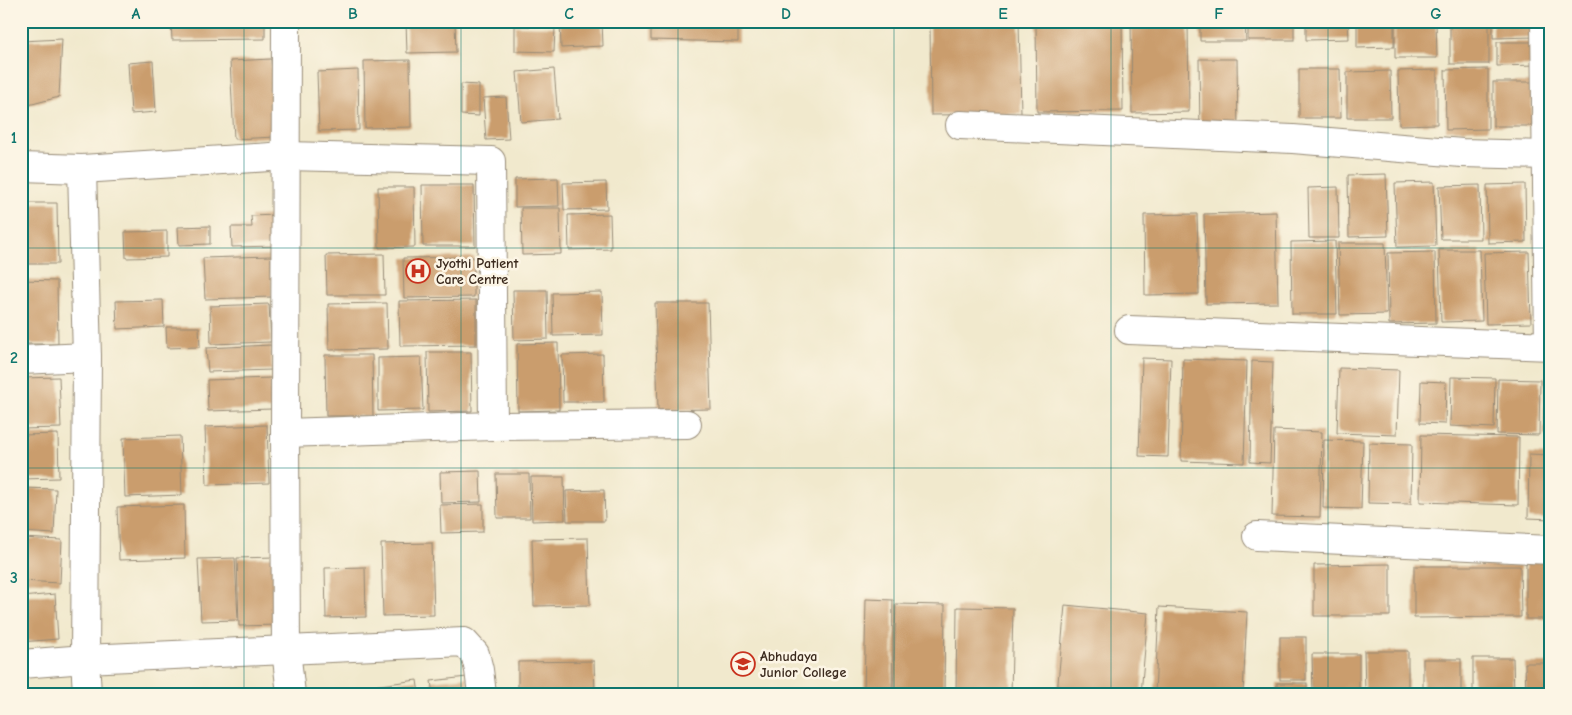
<svg xmlns="http://www.w3.org/2000/svg" width="1572" height="715" viewBox="0 0 1572 715" font-family="'Comic Neue',sans-serif">
	<rect width="100%" height="100%" fill="#fcf5e5"/>
	<filter id="ink" filterUnits="userSpaceOnUse"><feTurbulence type="fractalNoise" baseFrequency=".02" numOctaves="2"/><feDisplacementMap in="SourceGraphic" scale="10" xChannelSelector="R" yChannelSelector="G"/><feConvolveMatrix kernelMatrix="1 2 1 2 8 2 1 2 1" color-interpolation-filters="sRGB"/></filter>
	<filter id="wash" filterUnits="userSpaceOnUse"><feTurbulence type="fractalNoise" baseFrequency=".0096" numOctaves="4" result="noise"/><feDisplacementMap in="SourceGraphic" scale="20" xChannelSelector="R" yChannelSelector="G"/><feGaussianBlur stdDeviation="1.12" result="paint"/><feColorMatrix in="noise" values="0 0 0 0 0 0 0 0 0 0 0 0 0 0 0 0 0 1.4 0 .05"/><feComposite in="paint" operator="in"/></filter>
	<g filter="url(#wash)">
		<rect width="100%" height="100%" fill="#f1e9cd"/>
		<g id="blocks">
			<g fill="#ca9d6d">
				<path d="M171 21H265V39L172 40Z"/>
				<path d="M406 21H455L456 52 407 53Z"/>
				<path d="M560 21H602L603 46 561 48Z"/>
				<path d="M651 21H738V42L651 40Z"/>
				<path d="M930 21H1019L1021 114 931 115Z"/>
				<path d="M1036 21H1122L1123 111 1037 112Z"/>
				<path d="M1131 21H1188L1189 112 1132 113Z"/>
				<path d="M1200 21H1245L1246 41H1200Z"/>
				<rect x="1248" y="21" width="46" height="19"/>
				<path d="M1306 21H1348L1349 39 1306 40Z"/>
				<path d="M1357 21H1394V47L1357 48Z"/>
				<path d="M1395 21H1436L1437 58H1395Z"/>
				<rect x="1450" y="21" width="39" height="43"/>
				<path d="M1493 21H1535V37L1493 38Z"/>
				<path d="M515 26 555 27 554 52 515 51Z"/>
				<path d="M62 39 59 97 21 107V41Z"/>
				<path d="M1497 42H1535L1536 65 1497 66Z"/>
				<path d="M271 59 276 137 234 139 230 61Z"/>
				<path d="M1199 59H1237L1238 134H1200Z"/>
				<path d="M410 60 411 127 365 128 364 61Z"/>
				<path d="M153 61 156 112 131 114 128 63Z"/>
				<path d="M554 69 558 119 521 122 517 72Z"/>
				<path d="M1299 69H1340L1341 118H1299Z"/>
				<path d="M1488 69V129L1446 130 1445 70Z"/>
				<path d="M358 70 359 130 319 131 317 72Z"/>
				<path d="M1437 70V124L1399 125 1398 71Z"/>
				<path d="M1390 71 1391 118H1347V72Z"/>
				<rect x="1493" y="82" width="39" height="44"/>
				<path d="M461 84 479 85V116L461 115Z"/>
				<path d="M506 97 509 139 486 140 483 98Z"/>
				<path d="M1386 174 1388 236 1349 237 1348 175Z"/>
				<path d="M558 178 559 206 515 207V179Z"/>
				<path d="M606 182 607 209 564 210 563 183Z"/>
				<path d="M1434 182 1436 246 1397 247 1395 183Z"/>
				<path d="M1525 184 1526 242 1488 243 1487 185Z"/>
				<path d="M422 185H474L475 246H423Z"/>
				<path d="M1480 185 1481 239H1441L1439 186Z"/>
				<path d="M378 187H414L415 247 379 248Z"/>
				<path d="M1338 187 1339 238H1309L1308 188Z"/>
				<path d="M21 203H57L58 264H21Z"/>
				<path d="M521 208H560L561 254 522 255Z"/>
				<path d="M1276 212 1278 303 1206 304 1204 214Z"/>
				<path d="M610 214 611 249 569 250 568 215Z"/>
				<path d="M1197 214 1199 294 1145 295 1144 215Z"/>
				<path d="M277 215 278 246 232 247 231 227H252L251 216Z"/>
				<path d="M210 226V244L179 245 178 227Z"/>
				<path d="M167 231V257L126 258 125 232Z"/>
				<path d="M1335 241 1337 314H1292L1291 242Z"/>
				<path d="M1338 243H1385L1387 314 1340 315Z"/>
				<path d="M1439 250H1480L1482 321 1441 322Z"/>
				<path d="M1435 252 1436 323 1389 324 1388 253Z"/>
				<path d="M1529 252 1531 323 1486 324 1484 253Z"/>
				<path d="M384 254 385 295H327L326 255Z"/>
				<path d="M271 256 272 297 205 299 203 258Z"/>
				<path d="M474 257V297L404 298 403 258Z"/>
				<path d="M21 280 57 281 58 344H21Z"/>
				<path d="M513 290H547L548 339 514 340Z"/>
				<path d="M602 292 603 335 553 336 552 293Z"/>
				<path d="M163 300 164 327 117 329 116 301Z"/>
				<path d="M476 300V345L400 346 399 301Z"/>
				<path d="M387 303 388 349 329 350 328 304Z"/>
				<path d="M655 303H708L711 409 658 410Z"/>
				<path d="M269 304 271 342 211 344 210 306Z"/>
				<path d="M166 327H199L200 347 167 348Z"/>
				<path d="M558 343 559 410 518 411 517 344Z"/>
				<path d="M271 345 272 370 208 372 206 348Z"/>
				<path d="M427 352H471L472 411 428 412Z"/>
				<path d="M603 354 604 402H563L562 355Z"/>
				<path d="M325 355H372L373 416H326Z"/>
				<path d="M421 357 423 410 378 411V358Z"/>
				<path d="M1142 358 1171 359 1168 457 1139 456Z"/>
				<path d="M1183 359 1247 361 1244 463 1181 461Z"/>
				<path d="M1252 361 1273 362 1270 463 1250 462Z"/>
				<path d="M1339 368 1399 370 1397 435 1337 433Z"/>
				<path d="M59 377 61 428 21 429V378Z"/>
				<path d="M1451 377 1495 378 1494 428 1450 426Z"/>
				<path d="M1545 377H1551V436L1544 435Z"/>
				<path d="M271 378 272 409 208 411 207 380Z"/>
				<path d="M1498 379 1540 380 1539 435 1497 434Z"/>
				<path d="M1421 381 1446 382 1445 424 1420 423Z"/>
				<path d="M267 425 269 483 207 485 205 427Z"/>
				<path d="M1274 430 1322 432 1320 517 1272 516Z"/>
				<path d="M58 434 59 478 21 479V435Z"/>
				<path d="M1421 435 1519 437 1518 505 1420 502Z"/>
				<path d="M180 436 182 495 125 497 123 438Z"/>
				<path d="M1324 440 1363 441 1361 509 1323 508Z"/>
				<path d="M1369 443 1412 444 1411 504 1368 503Z"/>
				<path d="M1529 454 1551 455V519L1528 518Z"/>
				<path d="M480 471 481 502 441 503 440 472Z"/>
				<path d="M496 474H529L530 518H497Z"/>
				<path d="M531 477H564L565 520 532 521Z"/>
				<path d="M21 488 56 489 54 534 21 532Z"/>
				<path d="M604 490 605 521H567L566 491Z"/>
				<path d="M483 504V532L441 533 440 505Z"/>
				<path d="M184 505 185 558 119 560 117 507Z"/>
				<path d="M21 538 62 540 60 583 21 581Z"/>
				<path d="M588 538 590 605 534 606 532 539Z"/>
				<path d="M432 543 434 615 383 616 381 544Z"/>
				<rect x="1526" y="556" width="25" height="63"/>
				<path d="M275 557 278 625 239 626 237 558Z"/>
				<path d="M235 558 238 620 201 621 198 559Z"/>
				<path d="M1390 564V616H1314V565Z"/>
				<path d="M1414 566H1520L1521 617 1414 618Z"/>
				<path d="M365 567 366 617 326 618 325 568Z"/>
				<path d="M55 594 58 639 21 642V597Z"/>
				<path d="M866 599 893 600 892 694H864Z"/>
				<path d="M896 604 945 605 944 694H893Z"/>
				<path d="M1065 605 1148 613 1141 694H1057Z"/>
				<path d="M957 607 1013 608 1011 694H956Z"/>
				<path d="M1159 607 1247 612 1243 694H1155Z"/>
				<rect x="1280" y="637" width="26" height="43"/>
				<path d="M1364 651H1408V694H1365Z"/>
				<path d="M1312 654H1359V694H1313Z"/>
				<path d="M1473 658H1513L1514 694H1473Z"/>
				<rect x="1423" y="659" width="38" height="35"/>
				<path d="M594 661 595 694H518V662Z"/>
				<path d="M1525 663H1551V694H1526Z"/>
				<path d="M467 677 469 694H433L431 681Z"/>
				<path d="M417 680 419 694H366L365 687Z"/>
				<rect x="1277" y="683" width="30" height="11"/>
				<path d="M360 688 361 694H328V693Z"/>
			</g>
		</g>
	</g>
	<g filter="url(#ink)">
		<use href="#blocks" fill-opacity="0" stroke="#968a76" stroke-width="1"/>
		<g fill="none" stroke-linecap="round" stroke-linejoin="round">
			<g stroke="#968a76" stroke-width="30">
				<g id="minor">
					<path d="M286 21 285 433 286 650 291 694"/>
					<path d="M1545 21 1549 346"/>
					<path d="M960 125 1293 139 1462 153 1547 155"/>
					<path d="M21 167 82 169 286 156 491 161 493 426"/>
					<path d="M82 169 87 357 85 659 87 694"/>
					<path d="M1129 330 1551 346"/>
					<path d="M21 360 87 357"/>
					<path d="M285 433 493 426 687 424"/>
					<path d="M1257 536 1551 550"/>
					<path d="M21 664 85 659 464 642 475 654 479 670 482 694"/>
				</g>
			</g>
			<use href="#minor" stroke="#fff" stroke-width="28"/>
		</g>
	</g>
	<path fill="none" stroke="#0f766e" stroke-width="1" stroke-opacity="0.55" d="M244 21V694M461 21V694M678 21V694M894 21V694M1111 21V694M1328 21V694M21 248H1551M21 468H1551"/>
	<defs>
		<g id="hospital-ring" transform="scale(1.25)"><circle r="9.5" fill="#fcf5e5" stroke="#c8321e" stroke-width="1.5"/><path d="M-5-5h3v3.5h4V-5h3V5h-3V1.5h-4V5h-3Z" fill="#c8321e"/></g>
		<g id="university-ring" transform="scale(1.25)"><circle r="9.5" fill="#fcf5e5" stroke="#c8321e" stroke-width="1.5"/><path d="M0-5L7-2L0 1L-7-2ZM-4 1L0 2.5L4 1V4Q0 6-4 4Z" fill="#c8321e"/></g>
	</defs>
	<g fill-rule="evenodd">
		<use href="#hospital-ring" x="418" y="271"/>
		<use href="#university-ring" x="743" y="664"/>
	</g>
	<g text-anchor="middle" stroke-width="5" stroke-linejoin="round" paint-order="stroke">
		<g font-size="14" font-weight="bold" fill="#3b2a1e" stroke="#fcf5e5" text-anchor="start">
			<text x="436" y="268">Jyothi Patient<tspan x="436" dy="16">Care Centre</tspan></text>
			<text x="760" y="661">Abhudaya<tspan x="760" dy="16">Junior College</tspan></text>
		</g>
	</g>
	<rect width="1572" height="715" fill="none" stroke="#fcf5e5" stroke-width="55"/>
	<rect x="28" y="28" width="1516" height="660" fill="none" stroke="#0f766e" stroke-width="2"/>
	<g font-size="16" text-anchor="middle" font-weight="bold" fill="#0f766e">
		<text x="136" y="19">A</text>
		<text x="353" y="19">B</text>
		<text x="569" y="19">C</text>
		<text x="786" y="19">D</text>
		<text x="1003" y="19">E</text>
		<text x="1219" y="19">F</text>
		<text x="1436" y="19">G</text>
		<text x="14" y="143">1</text>
		<text x="14" y="363">2</text>
		<text x="14" y="583">3</text>
	</g>
</svg>
